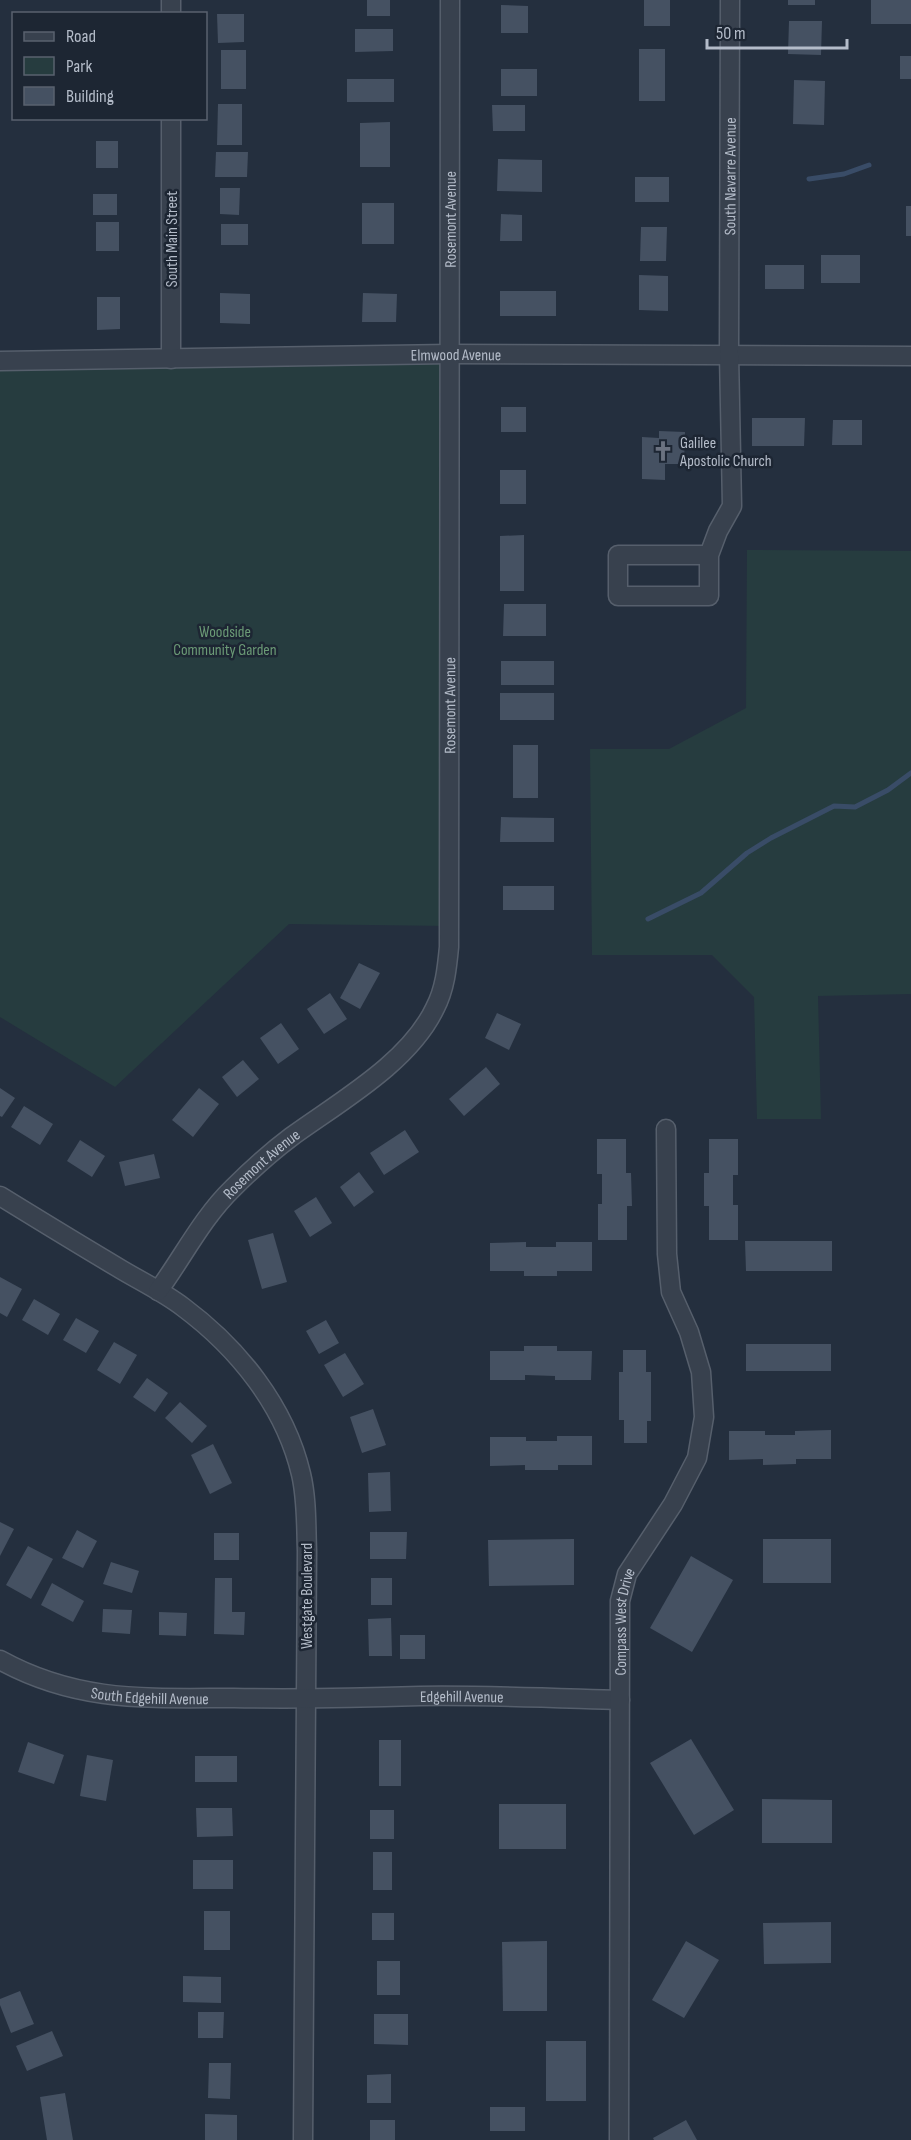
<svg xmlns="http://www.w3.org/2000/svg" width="911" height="2140" viewBox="0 0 911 2140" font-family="'Sofia Sans Condensed',sans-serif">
	<rect width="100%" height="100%" fill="#242f3e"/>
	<g fill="#263c3f">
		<path d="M450 354 449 926 289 924 115 1087 0 1017V361Z"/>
		<path d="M747 550 911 551V994L818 996 821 1119H757L754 997 712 955H592L590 749H669L746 708Z"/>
	</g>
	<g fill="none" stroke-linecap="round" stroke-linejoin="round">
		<g stroke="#394c67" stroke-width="5">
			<path d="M809 179 844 174 869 165"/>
			<path d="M648 919 701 893 747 853 771 838 834 806 855 807 888 790 911 773"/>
		</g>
	</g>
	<g fill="#455162">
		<rect x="367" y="0" width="23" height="16"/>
		<rect x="644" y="0" width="26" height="26"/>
		<rect x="788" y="0" width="27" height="5"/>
		<rect x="871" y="0" width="40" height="24"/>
		<path d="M501 5 528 6V33H501Z"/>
		<path d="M217 14H244V42L218 43Z"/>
		<path d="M789 21H822L821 55 788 54Z"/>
		<path d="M355 29H393V51L355 52Z"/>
		<rect x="639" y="49" width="26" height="52"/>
		<rect x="221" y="50" width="25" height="39"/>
		<rect x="900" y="56" width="11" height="23"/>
		<rect x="501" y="69" width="36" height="27"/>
		<rect x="347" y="79" width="47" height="23"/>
		<path d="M794 80 825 81 824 125 793 124Z"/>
		<path d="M218 104H242V145H217Z"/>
		<path d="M492 105H525V131H493Z"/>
		<path d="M390 122V167H360V123Z"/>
		<rect x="96" y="141" width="22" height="27"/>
		<path d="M216 152H248L247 177H215Z"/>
		<path d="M498 159 542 160V192L497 191Z"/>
		<rect x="635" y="177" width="34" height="25"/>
		<path d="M220 188H240L239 215 220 214Z"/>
		<rect x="93" y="194" width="24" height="21"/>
		<rect x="362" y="203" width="32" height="41"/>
		<rect x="906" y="206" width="5" height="30"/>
		<path d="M501 214 522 215V241H500Z"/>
		<rect x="96" y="222" width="23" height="29"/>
		<rect x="221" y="224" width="27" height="21"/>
		<path d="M641 227H667L666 261H640Z"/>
		<rect x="821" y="255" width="39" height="28"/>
		<rect x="765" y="265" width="39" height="24"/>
		<path d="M639 275 668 276V311L639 310Z"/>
		<rect x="500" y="291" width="56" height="25"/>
		<path d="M220 293 250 294V324L220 323Z"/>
		<path d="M363 293 397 294 396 322H362Z"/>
		<path d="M97 297H120V329L97 330Z"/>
		<rect x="501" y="407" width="25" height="25"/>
		<path d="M752 418H805L804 446H752Z"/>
		<path d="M833 420H862V445H832Z"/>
		<path d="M659 431 685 432 684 464H665V480L642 479V437L659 438Z"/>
		<rect x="500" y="470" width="26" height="34"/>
		<path d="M524 535V591H500V536Z"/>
		<path d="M504 604H546V636H503Z"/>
		<rect x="501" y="661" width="53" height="24"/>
		<rect x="500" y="693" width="54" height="27"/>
		<rect x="513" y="745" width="25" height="53"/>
		<path d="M501 817 554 818V842H500Z"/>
		<rect x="503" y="886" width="51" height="24"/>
		<path d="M359 963 380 973 360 1009 340 998Z"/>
		<path d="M330 993 347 1019 324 1034 307 1009Z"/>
		<path d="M497 1013 521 1024 509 1050 485 1038Z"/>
		<path d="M281 1023 299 1049 278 1064 260 1038Z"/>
		<path d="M243 1060 259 1079 237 1097 222 1077Z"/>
		<path d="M486 1067 500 1084 464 1116 449 1099Z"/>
		<path d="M0 1088 15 1098 2 1117 0 1116Z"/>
		<path d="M199 1088 219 1104 193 1137 172 1120Z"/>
		<path d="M24 1106 53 1124 40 1145 11 1127Z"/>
		<path d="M405 1130 419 1152 384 1175 370 1153Z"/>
		<path d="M597 1139H626V1173H631L632 1206H627V1240H598V1204H602V1174H597Z"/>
		<path d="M709 1139H738V1175H733V1205H738V1240H709V1206H704V1173H709Z"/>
		<path d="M80 1140 105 1156 92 1177 67 1161Z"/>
		<path d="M154 1154 160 1178 125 1186 119 1162Z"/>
		<path d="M359 1172 374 1192 354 1207 340 1187Z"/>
		<path d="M316 1197 332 1223 310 1237 294 1211Z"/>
		<path d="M273 1233 287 1282 262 1289 248 1240Z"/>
		<path d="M745 1241H832V1271H746Z"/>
		<path d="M526 1242V1247H556V1242H592V1271H557V1276H524V1271H490V1243Z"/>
		<path d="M0 1277 22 1289 7 1317 0 1313Z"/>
		<path d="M34 1299 60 1314 48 1335 22 1320Z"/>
		<path d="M76 1318 99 1331 86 1353 63 1340Z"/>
		<path d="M326 1320 339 1343 319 1354 306 1331Z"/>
		<path d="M114 1342 137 1355 120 1384 97 1370Z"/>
		<rect x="746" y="1344" width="85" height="27"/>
		<path d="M524 1346H557V1351H592L591 1380H555V1376L525 1375V1380H490V1351H524Z"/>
		<path d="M623 1350H646V1372H651V1421H647V1443H624V1420H619V1372H623Z"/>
		<path d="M345 1353 364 1384 343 1397 324 1365Z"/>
		<path d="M147 1378 168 1393 155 1412 133 1397Z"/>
		<path d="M180 1402 207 1426 192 1443 165 1418Z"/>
		<path d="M373 1409 386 1445 362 1453 350 1417Z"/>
		<path d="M831 1430V1459H796V1464L763 1465V1459L729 1460V1431H765V1435H795V1431Z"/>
		<path d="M557 1436H592V1465H558V1470H525V1465L490 1466V1437H526V1441H557Z"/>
		<path d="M213 1444 232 1483 210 1494 191 1455Z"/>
		<path d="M390 1472 391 1511 369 1512 368 1473Z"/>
		<path d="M0 1522 14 1529 0 1556Z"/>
		<path d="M77 1530 97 1541 83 1568 62 1558Z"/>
		<path d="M370 1532H407L406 1559H370Z"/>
		<rect x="214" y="1533" width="25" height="27"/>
		<path d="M574 1539V1585L489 1586 488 1540Z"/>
		<rect x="763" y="1539" width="68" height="44"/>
		<path d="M28 1546 53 1559 31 1599 6 1585Z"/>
		<path d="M691 1556 733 1580 692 1652 650 1628Z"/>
		<path d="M111 1562 139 1571 132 1593 103 1584Z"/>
		<path d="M215 1578H232V1612H245L244 1635 214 1634Z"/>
		<rect x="371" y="1578" width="21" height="27"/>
		<path d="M52 1583 84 1601 73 1622 41 1605Z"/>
		<path d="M103 1609 132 1610 130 1634 102 1632Z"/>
		<path d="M159 1612 187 1613 186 1636 159 1635Z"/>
		<path d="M391 1618 392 1656H369L368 1619Z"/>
		<rect x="400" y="1635" width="25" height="24"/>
		<path d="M691 1739 734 1810 694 1835 650 1763Z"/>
		<rect x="379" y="1740" width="22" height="46"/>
		<path d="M28 1742 64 1755 54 1784 18 1772Z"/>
		<path d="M87 1755 113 1760 106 1801 80 1796Z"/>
		<rect x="195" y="1756" width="42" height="26"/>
		<path d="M762 1799 832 1800V1843H762Z"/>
		<rect x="499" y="1804" width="67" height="45"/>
		<path d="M196 1808H232L233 1836 197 1837Z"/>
		<rect x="370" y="1810" width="24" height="29"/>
		<rect x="373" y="1852" width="19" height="38"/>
		<rect x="193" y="1860" width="40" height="29"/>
		<rect x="204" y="1911" width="26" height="39"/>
		<rect x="372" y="1913" width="22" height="27"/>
		<path d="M831 1922V1963L764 1964 763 1923Z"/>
		<path d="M547 1941V2011H503L502 1942Z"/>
		<path d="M686 1941 719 1960 684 2018 652 2000Z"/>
		<rect x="377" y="1961" width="23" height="34"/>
		<path d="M183 1976 221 1977V2003L183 2002Z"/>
		<path d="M20 1991 34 2024 11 2033 0 2005V1999Z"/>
		<path d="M198 2012H224L223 2038H198Z"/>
		<path d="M374 2014H408V2045L374 2044Z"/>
		<path d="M52 2031 63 2056 27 2071 16 2046Z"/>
		<rect x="546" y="2041" width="40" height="60"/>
		<path d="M209 2063H231L230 2099 208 2098Z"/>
		<path d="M391 2074V2103H367V2075Z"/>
		<path d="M65 2093 73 2140H47L40 2097Z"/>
		<rect x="490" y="2107" width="35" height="24"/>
		<path d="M205 2114 237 2115V2140H205Z"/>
		<rect x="370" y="2120" width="25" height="20"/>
		<path d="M686 2120 697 2140H654L653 2138Z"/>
	</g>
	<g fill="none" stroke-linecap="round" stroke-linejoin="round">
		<g stroke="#565f6c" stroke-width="21">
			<g id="minor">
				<path d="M171 14V0"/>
				<path d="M171 359V118"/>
				<path id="s1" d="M0 361 450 354 911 356"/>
				<path id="s2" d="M709 555H618V596H709V555L718 531 732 506 729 354 730 0"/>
				<path d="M0 1196C39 1220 78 1244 117 1267 138 1280 162 1291 183 1307 238 1348 285 1406 301 1474 307 1499 306 1526 307 1551L303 2140"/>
				<path id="s3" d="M158 1291C183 1257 202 1218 233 1188 250 1171 271 1152 291 1137 339 1102 409 1063 435 1008 445 989 447 968 449 947L450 0"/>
				<path id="s4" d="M0 1660C78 1703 148 1698 234 1698 296 1699 358 1698 420 1696 486 1695 553 1698 620 1700"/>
				<path id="s5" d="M619 2140 620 1601 627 1574 673 1504 697 1458 704 1417 701 1372 689 1332 671 1292 667 1254 666 1129"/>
			</g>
		</g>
		<use href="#minor" stroke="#38414e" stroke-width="18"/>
	</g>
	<defs>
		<g id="church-bare" transform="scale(1.62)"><path d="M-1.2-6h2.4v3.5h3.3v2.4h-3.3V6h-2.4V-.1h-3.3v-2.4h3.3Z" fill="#6b7280" stroke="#1d2633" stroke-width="2.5" paint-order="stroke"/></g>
	</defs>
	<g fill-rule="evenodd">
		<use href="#church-bare" x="663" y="451"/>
	</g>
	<g text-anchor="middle" stroke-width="5" stroke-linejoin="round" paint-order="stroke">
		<g font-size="16" fill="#b4bcc9" stroke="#1d2633">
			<text dy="6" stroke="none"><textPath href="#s2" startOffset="648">South Navarre Avenue</textPath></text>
			<text dy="6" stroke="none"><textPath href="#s3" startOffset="1191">Rosemont Avenue</textPath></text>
			<text transform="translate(171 239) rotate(-90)" y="6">South Main Street</text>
			<text dy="6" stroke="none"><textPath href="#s1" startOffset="456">Elmwood Avenue</textPath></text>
			<text dy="6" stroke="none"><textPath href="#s3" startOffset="705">Rosemont Avenue</textPath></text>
			<text dy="6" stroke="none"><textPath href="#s3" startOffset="165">Rosemont Avenue</textPath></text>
			<text transform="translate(306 1596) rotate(-90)" y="6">Westgate Boulevard</text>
			<text dy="6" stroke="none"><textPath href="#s5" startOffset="519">Compass West Drive</textPath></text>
			<text dy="6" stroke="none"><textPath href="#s4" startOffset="156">South Edgehill Avenue</textPath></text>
			<text dy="6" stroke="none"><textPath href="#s4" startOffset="468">Edgehill Avenue</textPath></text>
		</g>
		<g font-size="16" fill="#b4bcc9" stroke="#1d2633" text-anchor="start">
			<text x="680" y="448">Galilee<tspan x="680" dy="18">Apostolic Church</tspan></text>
		</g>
		<g font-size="16" fill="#6b9a76" stroke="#1d2633">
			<text x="225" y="637">Woodside<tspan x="225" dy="18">Community Garden</tspan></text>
		</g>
	</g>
	<rect x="12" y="12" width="195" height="108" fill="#1d2633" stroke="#59626f" stroke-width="1.5"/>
	<rect x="24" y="32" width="30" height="9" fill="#38414e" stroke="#59626f" stroke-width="1.5"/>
	<text x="66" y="42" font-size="18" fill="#b4bcc9">Road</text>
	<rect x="24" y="57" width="30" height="18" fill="#263c3f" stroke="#59626f" stroke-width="1.5"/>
	<text x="66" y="72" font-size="18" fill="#b4bcc9">Park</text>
	<rect x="24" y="87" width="30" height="18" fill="#455162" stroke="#59626f" stroke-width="1.5"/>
	<text x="66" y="102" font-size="18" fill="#b4bcc9">Building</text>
	<path d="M707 39v9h140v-9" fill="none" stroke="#b4bcc9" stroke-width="3"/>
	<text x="716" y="39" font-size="18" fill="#b4bcc9" stroke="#1d2633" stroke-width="4.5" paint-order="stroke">50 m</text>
</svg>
